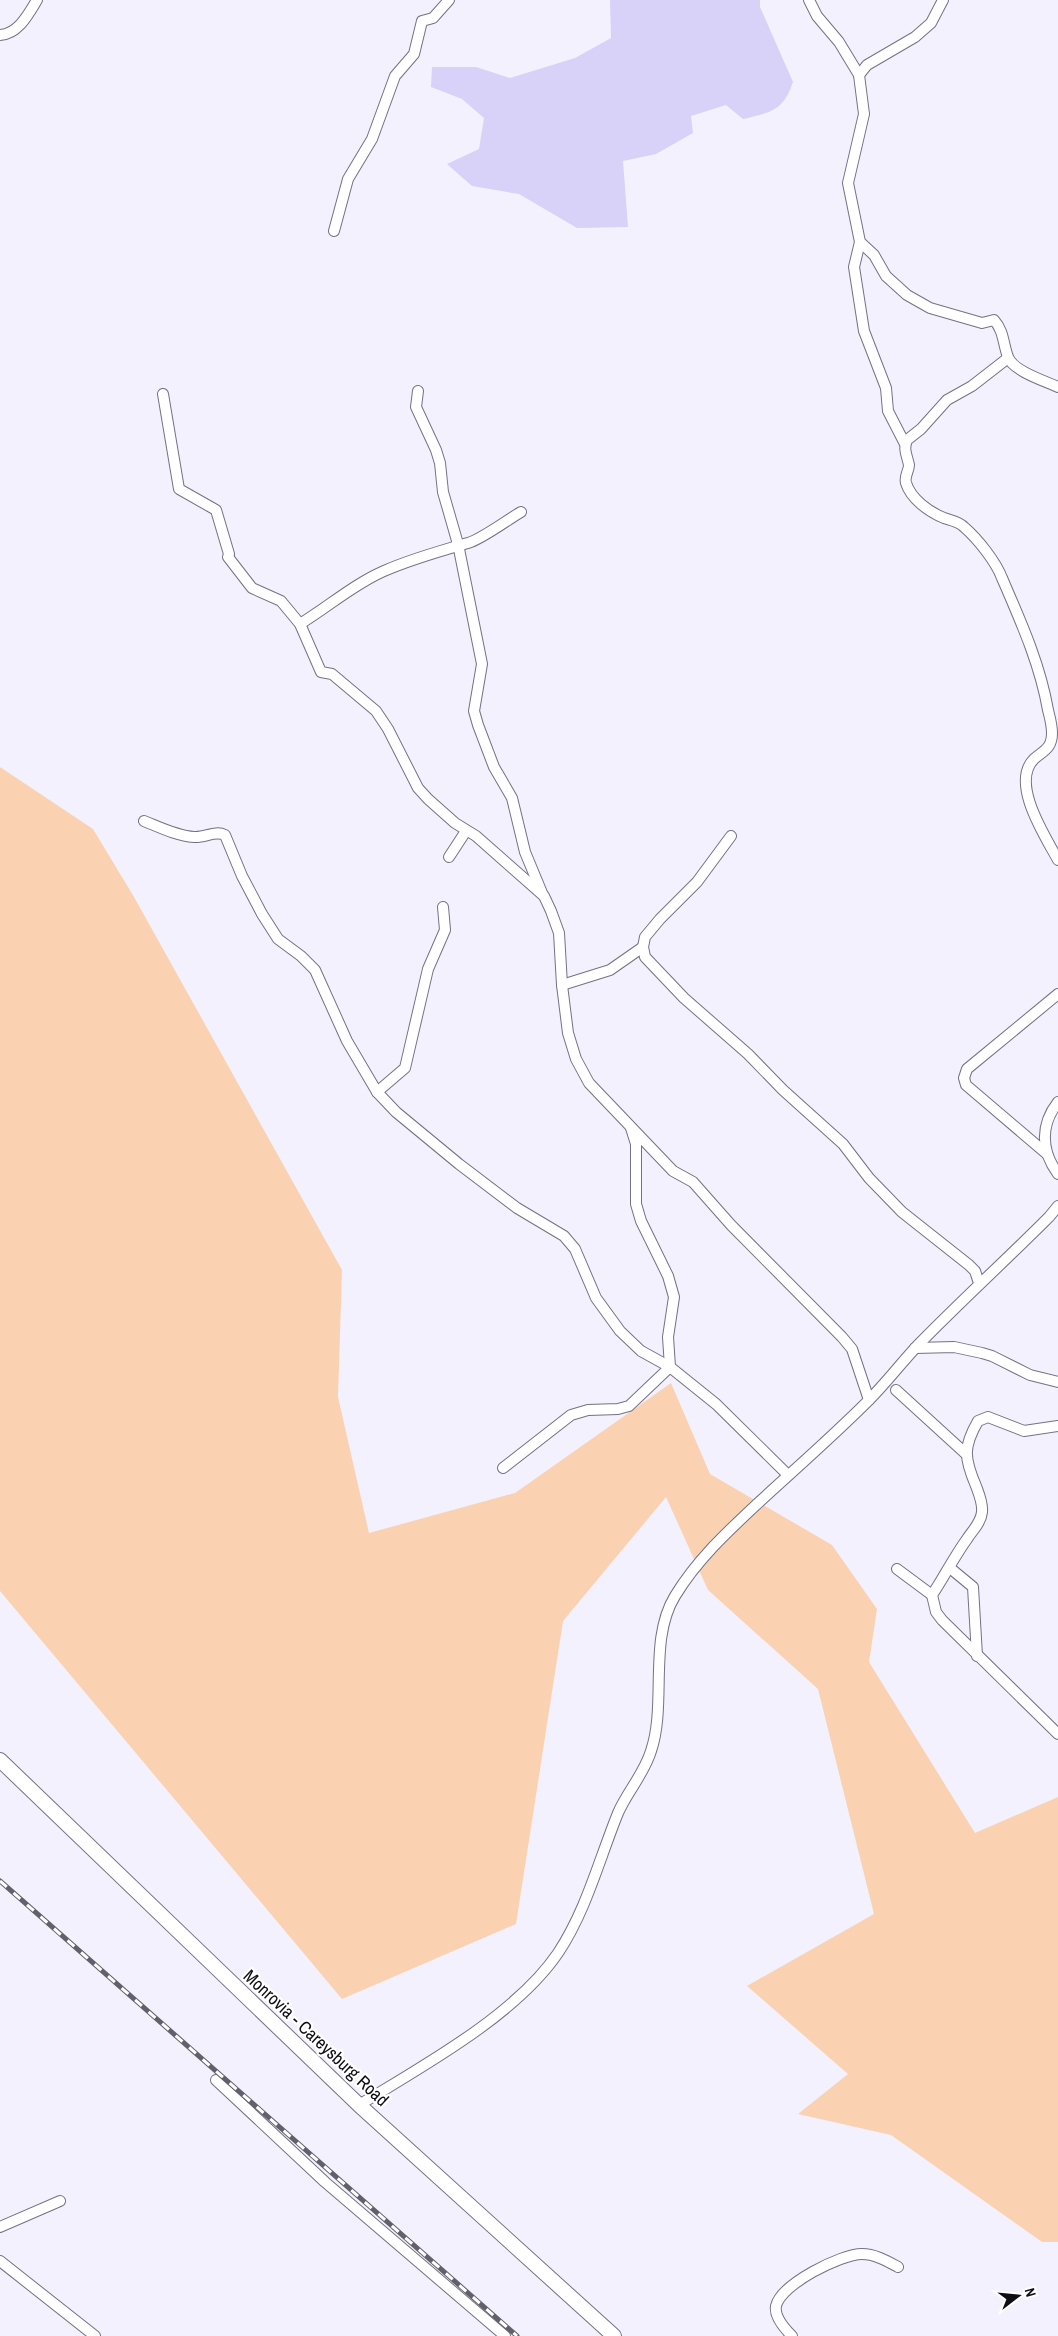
<svg xmlns="http://www.w3.org/2000/svg" width="1058" height="2336" viewBox="0 0 1058 2336" font-family="'Archivo Narrow',sans-serif">
	<rect width="100%" height="100%" fill="#f3f1fe"/>
	<path fill="#fad2b1" d="M0 767 93 829 134 897 342 1270 338 1397 369 1533 515 1493 671 1383 710 1474 832 1545 877 1609 869 1662 975 1833 1058 1797V2242H1042L891 2135 798 2114 848 2074 747 1986 874 1914 818 1689 708 1590 666 1497 563 1621 516 1924 342 1999 0 1591Z"/>
	<path fill="#d8d1f8" d="M610 0H760V7L793 82C783 111 772 112 743 119L726 105 691 116 693 133 656 154 623 161 628 227 577 228 519 194 472 186 447 164 479 149 484 118 462 99 431 87 432 67H476L510 78 575 58 611 38Z"/>
	<g fill="none" stroke-linecap="round" stroke-linejoin="round">
		<g stroke="#747184" stroke-width="12">
			<g id="street">
				<path d="M809 0 817 16 839 42 859 75 864 114 848 183 860 242 874 255 886 276 907 295 930 308 982 323 994 320C1004 331 1003 344 1008 357 1013 371 1045 381 1058 387"/>
				<path d="M0 35C18 34 28 15 37 0"/>
				<path d="M859 75 867 65 915 37 931 23 943 0"/>
				<path d="M334 231 348 179 372 139 395 76 414 54 422 21 433 18 449 0"/>
				<path d="M860 242 854 267 864 331 886 388 888 411 905 444"/>
				<path d="M1008 358 972 386 947 400 921 429 907 440C903 450 907 455 909 465 909 471 904 476 906 483 911 499 929 512 944 518 950 520 960 522 964 527 978 539 996 562 1002 578 1021 622 1040 664 1048 710 1050 718 1052 725 1052 733 1052 749 1043 751 1034 759 1010 783 1045 836 1058 860"/>
				<path d="M418 391 416 407 436 450 440 463 443 492 458 544 482 664 474 711 478 725 494 767 512 798 525 852 542 893"/>
				<path d="M163 394 179 489 216 510 229 554"/>
				<path d="M228 557 252 588 281 601 300 624 321 672 332 674 376 711 388 729 418 788 428 799 455 823 476 836 544 896 551 911 559 933 562 985 568 1033 576 1059 589 1083 673 1171 693 1182 731 1225 842 1337 852 1349 869 1400"/>
				<path d="M300 624C328 607 354 584 384 571 411 559 440 551 468 543 482 539 507 520 521 512"/>
				<path d="M144 821C159 827 177 836 194 837 205 838 215 830 225 835L242 876 262 914 278 939 301 956 315 970 347 1041 377 1092 396 1112 459 1164 517 1208 564 1236 575 1249 596 1298 620 1331 641 1351 670 1367 716 1404 788 1475"/>
				<path d="M731 836 697 882 660 919 645 937 643 947 645 957 684 998 748 1054 783 1090 843 1144 869 1178 902 1212 969 1265 975 1271 979 1283"/>
				<path d="M449 857 466 831"/>
				<path d="M562 985 610 970 643 947"/>
				<path d="M377 1092 405 1068 428 969 445 930 443 907"/>
				<path d="M1058 1102C1040 1125 1041 1151 1058 1174"/>
				<path d="M1047 1154 966 1085 964 1078 967 1069 1058 994"/>
				<path d="M915 1348 954 1347 982 1353 992 1356 1030 1375 1058 1382"/>
				<path d="M896 1390 965 1453"/>
				<path d="M1058 1426 1024 1431 988 1417 978 1421C963 1447 964 1458 976 1486 979 1494 983 1503 982 1512 981 1523 972 1531 967 1539 954 1557 944 1577 932 1595L936 1612 942 1620 1058 1734"/>
				<path d="M503 1468 571 1415 588 1410 618 1409 629 1406 670 1367 668 1337 674 1297 668 1276 641 1221 636 1204V1144L631 1128"/>
				<path d="M950 1568 973 1587 977 1656"/>
				<path d="M897 1569 932 1595"/>
				<path d="M216 2080 325 2182 505 2336"/>
				<path d="M359 2105C423 2066 516 2015 558 1953 586 1911 599 1860 618 1813 627 1792 644 1774 651 1751 667 1704 648 1640 675 1596 697 1560 726 1533 756 1505 794 1470 832 1437 868 1401 886 1383 901 1363 919 1344 961 1301 1006 1260 1049 1217L1058 1206"/>
				<path d="M0 2227 60 2201"/>
				<path d="M0 2261 95 2336"/>
				<path d="M792 2336C785 2329 774 2317 776 2306 781 2284 841 2254 862 2254 875 2254 887 2261 898 2267"/>
			</g>
		</g>
		<g stroke="#747184" stroke-width="16">
			<path id="secondary" d="M0 1760 359 2105 614 2336"/>
		</g>
		<use href="#street" stroke="#fff" stroke-width="10"/>
		<use href="#secondary" stroke="#fff" stroke-width="14"/>
		<g stroke="#62606a" stroke-width="5">
			<path id="rail" d="M0 1881 517 2336"/>
		</g>
		<use href="#rail" stroke="#fff" stroke-width="3" stroke-dasharray="9" stroke-linecap="butt"/>
	</g>
	<g text-anchor="middle" stroke-width="4.5" stroke-linejoin="round" paint-order="stroke">
		<g font-size="18" fill="#0f0d14" stroke="#fff">
			<text transform="translate(316 2038) rotate(43)" y="6">Monrovia - Careysburg Road</text>
		</g>
	</g>
	<g transform="translate(1018 2296) rotate(74)" stroke="#ffffff" stroke-width="4" paint-order="stroke">
	<path d="M0-4L9 19L0 12L-9 19Z" fill="#0f0d14"/>
	<text y="-8" font-size="14" font-weight="bold" text-anchor="middle" fill="#0f0d14">N</text>
	</g>
</svg>
